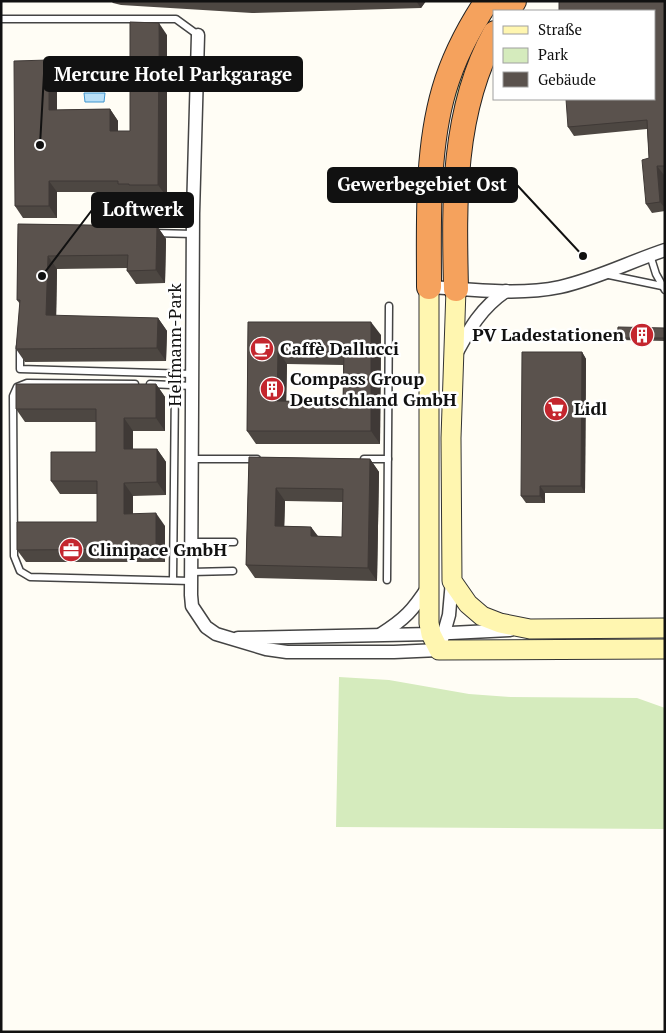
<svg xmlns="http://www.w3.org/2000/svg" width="666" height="1033" viewBox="0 0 666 1033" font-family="'PT Serif',serif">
	<rect width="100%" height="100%" fill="#fffdf5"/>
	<g fill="#d5ebbd">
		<path d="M495 1H502L495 11 485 30 444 255V181L448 147 459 74Z"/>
		<path d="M339 677 389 680 469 694 510 697 637 698 665 708V829L336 827Z"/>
	</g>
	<path fill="#b9e0f7" stroke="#3f96cf" d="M84 93H105L104 102H85Z"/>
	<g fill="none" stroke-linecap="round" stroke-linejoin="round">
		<g stroke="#444" stroke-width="9">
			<g id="lane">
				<path d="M1 19H176L198 35"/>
				<path d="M154 233 193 234"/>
				<path d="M650 255 656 274 665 290"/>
				<path d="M609 275 662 286"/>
				<path d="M20 347V369L192 374"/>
				<path d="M135 384 27 383 17 387 13 396 14 556 20 571 30 577 191 581"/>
				<path d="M150 384 192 386"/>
				<path d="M192 459H257"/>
				<path d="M364 459H388"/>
				<path d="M191 542H234"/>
				<path d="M191 572 233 571"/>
				<path d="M173 580 175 385"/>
				<path d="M387 580 389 306"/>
			</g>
		</g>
		<g stroke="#444" stroke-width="15">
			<g id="street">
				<path d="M198 35 193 213 191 595 192 606 206 627 216 634 266 649 287 652H394L439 650 449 615 452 581"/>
				<path d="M429 287C472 289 517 296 560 287 596 279 629 262 665 250"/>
				<path d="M456 354C470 328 481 308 506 291"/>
				<path d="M381 634C405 619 413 610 428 587"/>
				<path d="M238 638 431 634 510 630"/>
			</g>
		</g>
		<g stroke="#333" stroke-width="21">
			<g id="secondary">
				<path d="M429 287V623L431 634 439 650 665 649"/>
				<path d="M456 289 451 438 452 581 468 604 482 616 500 623 530 629 665 628"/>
			</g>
		</g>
		<g stroke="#222" stroke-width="26">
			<g id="highway">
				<path d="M507 11 514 1"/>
				<path d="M429 287C429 224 426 152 444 90 453 59 469 28 487 1"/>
				<path d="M456 289C454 202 452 111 495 33"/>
			</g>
		</g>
		<use href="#lane" stroke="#fff" stroke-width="6"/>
		<use href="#street" stroke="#fff" stroke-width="12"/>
		<use href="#secondary" stroke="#fff6b0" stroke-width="19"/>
		<use href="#highway" stroke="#f5a25d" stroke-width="24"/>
	</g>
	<g fill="#4d4742" fill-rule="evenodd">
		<path d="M111 1H426L421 8 252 13 121 5 113 3Z"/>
		<path d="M665 1V175H664L665 188V211L652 213 646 204 649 158 647 129 574 136 568 127Z"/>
		<path d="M167 35V197H137L136 195H126L124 192H57V218H23L15 206 57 72V110L110 109 118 121V131H130Z"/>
		<path d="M18 224 157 226 166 239 165 283 136 284 127 271V268L57 269 56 316 158 318 167 331 166 361 25 362 16 349 20 304 17 300Z"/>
		<path d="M248 322 381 335 380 444H256L247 431ZM287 364 343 365V402L286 401Z"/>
		<path d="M665 328V341L619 340 617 338Z"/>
		<path d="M582 352 586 359 585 493H545V503H526L521 496Z"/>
		<path d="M156 384 165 397V431H133V449H157L166 462V495L133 496V514L165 526V562H26L17 550 97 522V494H60L51 481 96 452V422H25L16 409Z"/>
		<path d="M249 457 370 459 379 472 377 581 255 578 246 565ZM285 501 343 502 342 537 318 536 311 527 284 526Z"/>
	</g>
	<g fill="#3f3936">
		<path d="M416 1H426L421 8Z"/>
		<path d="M159 23 167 35V197L158 185Z"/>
		<path d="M49 60 57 72V122L49 110Z"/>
		<path d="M110 109 118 121V143L110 131Z"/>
		<path d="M657 166 664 175 665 188V208L660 202Z"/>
		<path d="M49 181 57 192V218L49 206Z"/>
		<path d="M157 226 166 239 165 283 156 270Z"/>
		<path d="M48 256 57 269 56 328 46 315Z"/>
		<path d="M158 318 167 331 166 361 157 348Z"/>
		<path d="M371 322 381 335 380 444 371 431Z"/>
		<path d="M278 351 287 364 286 414 277 401Z"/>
		<path d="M582 352 586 359 585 493 581 486Z"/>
		<path d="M156 384 165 397V431L156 418Z"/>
		<path d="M124 418 133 431V462L124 449Z"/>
		<path d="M157 449 166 462V495L157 482Z"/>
		<path d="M370 459 379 472 377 581 368 568Z"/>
		<path d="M124 483 133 496V527L124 514Z"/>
		<path d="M540 486 545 493V503L540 496Z"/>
		<path d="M276 488 285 501 284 539 275 526Z"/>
		<path d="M156 513 165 526V562L156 549Z"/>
		<path d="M311 527 320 540 311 536Z"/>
	</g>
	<g fill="#5a524d" stroke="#3f3936" fill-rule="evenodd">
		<path d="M559 1H665V166H657L660 202 646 204 642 160 649 158 647 120 568 127 566 99H655V11H559Z"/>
		<path d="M130 22 159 23 158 185H129V184H118V181H49V206H15L14 61 49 60V110L110 109V131H130Z"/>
		<path d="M18 224 157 226 156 270 127 271 128 255 48 256 46 315 158 318 157 348 16 349 20 300H17Z"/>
		<path d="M248 322H371V431H247ZM278 351 344 352 343 402 277 401Z"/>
		<path d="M618 327 665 328V338H617Z"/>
		<path d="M522 352H582L581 486H540V496H521Z"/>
		<path d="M16 384H156V418H124V449H157V482L124 483V514L156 513V549L17 550V522H97V481H51V452H96V409H16Z"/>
		<path d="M249 457 370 459 368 568 246 565ZM276 488 343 489 342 537 311 536V527L275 526Z"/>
	</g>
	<defs>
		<g id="building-disc" transform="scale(1.25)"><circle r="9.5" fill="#c4262e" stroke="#fff"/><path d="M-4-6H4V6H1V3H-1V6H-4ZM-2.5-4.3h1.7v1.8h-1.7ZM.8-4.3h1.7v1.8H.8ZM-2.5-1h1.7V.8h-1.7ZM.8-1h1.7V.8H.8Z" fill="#fff"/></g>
		<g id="cafe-disc" transform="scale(1.25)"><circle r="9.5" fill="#c4262e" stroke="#fff"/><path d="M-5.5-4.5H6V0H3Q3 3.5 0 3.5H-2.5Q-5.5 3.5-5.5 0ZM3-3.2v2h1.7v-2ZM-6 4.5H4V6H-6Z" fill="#fff"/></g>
		<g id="supermarket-disc" transform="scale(1.25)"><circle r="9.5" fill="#c4262e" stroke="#fff"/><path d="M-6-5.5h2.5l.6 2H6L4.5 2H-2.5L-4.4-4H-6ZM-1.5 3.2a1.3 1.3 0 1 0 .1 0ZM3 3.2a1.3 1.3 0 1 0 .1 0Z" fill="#fff"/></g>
		<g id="office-disc" transform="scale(1.25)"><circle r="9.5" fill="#c4262e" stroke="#fff"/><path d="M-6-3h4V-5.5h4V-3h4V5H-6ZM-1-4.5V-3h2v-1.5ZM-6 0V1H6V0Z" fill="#fff"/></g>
	</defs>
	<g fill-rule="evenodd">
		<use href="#building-disc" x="642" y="335"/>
		<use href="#cafe-disc" x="262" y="349"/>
		<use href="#building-disc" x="272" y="389"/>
		<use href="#supermarket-disc" x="556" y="409"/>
		<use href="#office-disc" x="71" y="550"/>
	</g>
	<g text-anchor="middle" stroke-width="5" stroke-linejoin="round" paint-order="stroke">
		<g font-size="18" font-weight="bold" fill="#111" stroke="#fff" text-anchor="start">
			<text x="624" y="341" text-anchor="end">PV Ladestationen</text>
			<text x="280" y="355">Caffè Dallucci</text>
			<text x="290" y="385">Compass Group<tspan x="290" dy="21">Deutschland GmbH</tspan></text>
			<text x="574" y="415">Lidl</text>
			<text x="88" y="556">Clinipace GmbH</text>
		</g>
		<g font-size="18" fill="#111" stroke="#fff">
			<text transform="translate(175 345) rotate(-90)" y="6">Helfmann-Park</text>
		</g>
	</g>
	<path fill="none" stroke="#111" stroke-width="2" d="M40 145L44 74M583 256L517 185M42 276L92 210"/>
	<g fill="#111" stroke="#fff" stroke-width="2">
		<circle cx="40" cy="145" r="5"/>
		<circle cx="583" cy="256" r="5"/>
		<circle cx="42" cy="276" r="5"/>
	</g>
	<g fill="#111" stroke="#111" stroke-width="2">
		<rect x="44" y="57" width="258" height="34" rx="5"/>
		<rect x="328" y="168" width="189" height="34" rx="5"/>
		<rect x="92" y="193" width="101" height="34" rx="5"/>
	</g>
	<g font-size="19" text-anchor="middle" font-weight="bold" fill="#fff">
		<text x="173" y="81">Mercure Hotel Parkgarage</text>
		<text x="422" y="191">Gewerbegebiet Ost</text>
		<text x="143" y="216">Loftwerk</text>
	</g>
	<rect width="666" height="1033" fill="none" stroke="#111111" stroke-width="5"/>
	<rect x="493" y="10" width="162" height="90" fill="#ffffff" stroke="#a0a0a0"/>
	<rect x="503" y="26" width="25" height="8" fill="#fff6b0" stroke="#a0a0a0"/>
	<text x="538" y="35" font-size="15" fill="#111111">Straße</text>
	<rect x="503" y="48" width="25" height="15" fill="#d5ebbd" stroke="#a0a0a0"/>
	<text x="538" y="60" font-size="15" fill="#111111">Park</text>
	<rect x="503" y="72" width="25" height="15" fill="#5a524d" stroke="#a0a0a0"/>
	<text x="538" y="85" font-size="15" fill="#111111">Gebäude</text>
</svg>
